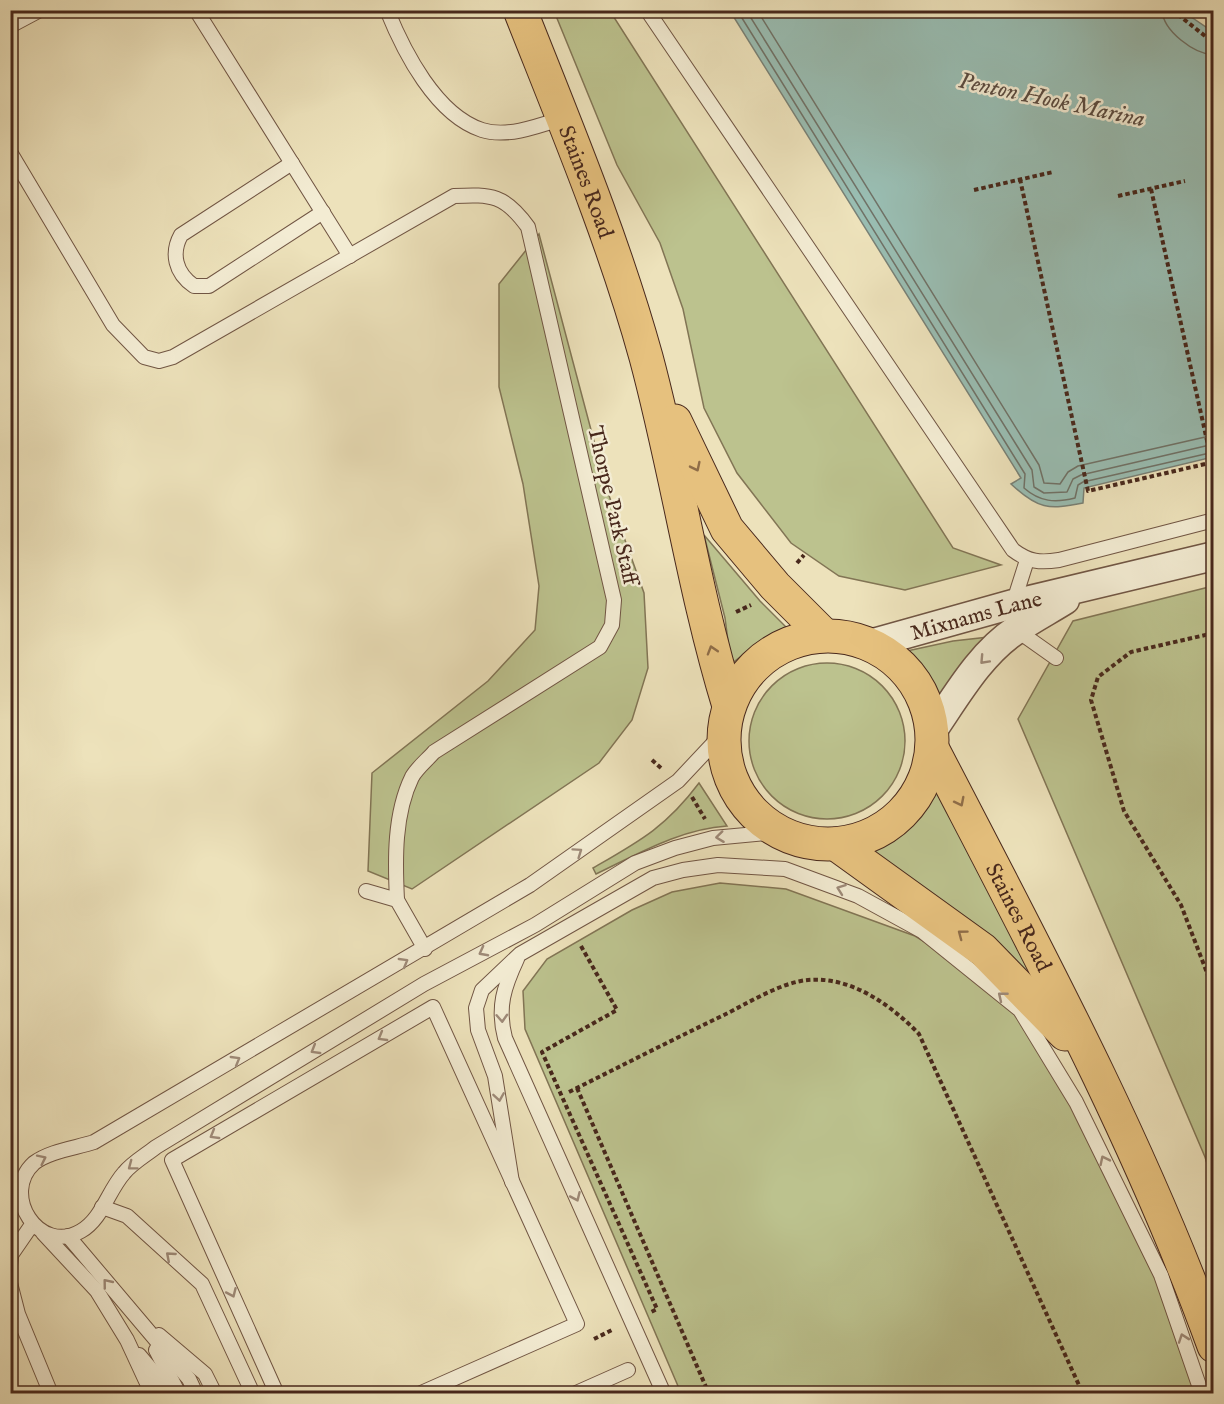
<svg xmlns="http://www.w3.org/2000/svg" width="1224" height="1404" viewBox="0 0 1224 1404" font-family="'IM FELL English',serif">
	<rect width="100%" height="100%" fill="#ede2bb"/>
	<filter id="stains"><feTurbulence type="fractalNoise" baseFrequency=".00333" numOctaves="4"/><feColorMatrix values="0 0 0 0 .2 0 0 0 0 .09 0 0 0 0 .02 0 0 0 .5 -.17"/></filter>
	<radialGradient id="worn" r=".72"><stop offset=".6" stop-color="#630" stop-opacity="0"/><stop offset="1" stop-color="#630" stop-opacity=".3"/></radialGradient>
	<g fill="#bcc28e" stroke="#827555" stroke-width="1.5">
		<path d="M554 11H610L953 548 1001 565 905 590 839 576 791 543 737 473 704 408 683 309 660 243 617 165Z"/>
		<path d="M539 234 607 490 644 593 648 668 632 720 599 763 412 889 368 871 372 773 488 681 535 630 539 586 523 484 499 387V284Z"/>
		<path d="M704 535 760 601 787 628 749 650 731 664 725 618Z"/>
		<path d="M1213 586V1183L1205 1157 1018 719 1073 621Z"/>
		<path d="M989 637 938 703 924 670 907 651 953 641Z"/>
		<circle cx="827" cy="741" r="78"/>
		<path d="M699 783 727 826C680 829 638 854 596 874L593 868C640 841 666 827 699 783Z"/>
		<path d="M936 784 1040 984 870 850C902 831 919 817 936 784Z"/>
		<path d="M720 883 786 889 915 936 971 970 1020 1010 1161 1275 1202 1393H681L525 1029 523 991 547 959 632 910 672 892Z"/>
	</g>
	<path fill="#99bdb2" stroke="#798176" stroke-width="1.5" d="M1181 10 1213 32V457L1084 488 1083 503C1048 510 1038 509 1011 484L1021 478 730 11Z"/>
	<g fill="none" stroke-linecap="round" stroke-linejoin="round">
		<g stroke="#707267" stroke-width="1.5">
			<path d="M737 10 1025 474 1024 488C1040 502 1055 503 1075 498L1078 485 1083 482 1214 452"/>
			<path d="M746 10 1032 470 1034 487 1044 493 1067 492 1073 479 1081 475 1214 444"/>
			<path d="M757 10 1039 465 1044 483 1060 484 1068 472 1078 466 1214 435"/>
			<path d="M1162 10C1163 31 1194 54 1214 55"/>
		</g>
		<g stroke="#715644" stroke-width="16">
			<g id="service">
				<path d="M196 10 350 256"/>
				<path d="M387 10C404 52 436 115 482 130 507 138 539 126 563 118"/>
				<path d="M647 10 1013 550C1029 562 1040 563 1059 560L1214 520"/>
				<path d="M10 26 40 10"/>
				<path d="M10 152 113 325 144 357 159 361 173 357 454 196C492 194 505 195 528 227L614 600 612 625 600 647 434 752C427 760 417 768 412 777 394 814 395 860 397 900"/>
				<path d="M292 163 181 235C171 253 175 273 194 286H209L323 212"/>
				<path d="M1013 604 1027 560"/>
				<path d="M1015 629 1056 658"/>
				<path d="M724 732 678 781 530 885 94 1142C76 1148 50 1151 34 1163 0 1194 39 1256 81 1231 102 1219 108 1191 124 1173 132 1163 146 1155 156 1147L424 984 535 925 635 863 675 848 713 838 778 832"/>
				<path d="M366 891 397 900 425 949"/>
				<path d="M517 959C504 987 497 1007 505 1038L664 1394"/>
				<path d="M512 1182 495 1076 478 1030 476 1008 482 990 520 954 653 878 683 870 718 865 785 869 858 896 922 931 1020 1010 1076 1102 1161 1275 1202 1394"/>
				<path d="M102 1207 127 1216 202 1284 253 1394"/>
				<path d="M43 1233 97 1291 127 1340 152 1394"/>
				<path d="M68 1236 189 1379 196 1394"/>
				<path d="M10 1266 11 1255 31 1226"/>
				<path d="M10 1283 18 1314 51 1394"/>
				<path d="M159 1335 205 1374 215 1394"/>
				<path d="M156 1350 179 1394"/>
				<path d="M139 1355 155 1374 164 1394"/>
				<path d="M277 1394 172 1160 433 1007 577 1324 419 1394"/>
				<path d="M574 1394 628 1370"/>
			</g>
		</g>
		<g stroke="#715644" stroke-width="31">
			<g id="minor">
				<path id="s1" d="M870 644 1013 604 1214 556"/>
				<path d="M933 730C957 695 980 654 1016 630 1032 619 1049 610 1065 600"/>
			</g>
		</g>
		<g stroke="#48281c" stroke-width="35">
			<g id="primary">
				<path id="s2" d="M520 10C565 124 613 238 646 357 677 472 694 592 729 706"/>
				<path d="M675 421 727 529 775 586 824 635"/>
				<circle cx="828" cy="740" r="104"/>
				<path id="s3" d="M933 750C1034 945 1139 1139 1214 1346"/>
				<path d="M836 844 983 950 1065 1034"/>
			</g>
		</g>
		<g stroke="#48281c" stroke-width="4" stroke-dasharray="4.5 3" stroke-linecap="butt">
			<path d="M1172 10 1214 43"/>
			<path d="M1020 179 1088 491 1214 462"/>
			<path d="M1151 189 1212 463"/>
			<path d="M974 190 1053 172"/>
			<path d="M1118 196 1185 181"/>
			<path d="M797 563 804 555"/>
			<path d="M736 612 751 605"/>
			<path d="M1214 633 1131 652 1098 677 1091 700 1124 811 1181 905 1214 991"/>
			<path d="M652 760 661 768"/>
			<path d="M692 797 705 819"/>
			<path d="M581 946 617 1010 542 1052 657 1309 651 1312"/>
			<path d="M577 1088 709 1394"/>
			<path d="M569 1092C621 1066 672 1040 724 1015 748 1003 782 982 808 980 851 976 891 1005 919 1034L1083 1394"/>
			<path d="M594 1339 614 1329"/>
		</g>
		<use href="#service" stroke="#f3ecd3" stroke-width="14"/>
		<use href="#minor" stroke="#f3ecd3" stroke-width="28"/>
		<use href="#primary" stroke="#e6c17e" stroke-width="33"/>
	</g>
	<defs><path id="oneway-chevron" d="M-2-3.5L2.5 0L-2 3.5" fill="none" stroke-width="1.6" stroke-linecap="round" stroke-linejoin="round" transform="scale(1.5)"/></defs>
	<g stroke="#8f6d48">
		<use href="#oneway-chevron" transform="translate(696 467) rotate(64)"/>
		<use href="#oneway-chevron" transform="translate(712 650) rotate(-107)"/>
		<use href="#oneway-chevron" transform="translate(960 802) rotate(63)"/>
		<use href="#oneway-chevron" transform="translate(962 934) rotate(-143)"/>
	</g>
	<g stroke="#9e8a78">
		<use href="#oneway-chevron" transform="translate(984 660) rotate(133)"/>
		<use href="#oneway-chevron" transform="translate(720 837) rotate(173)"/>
		<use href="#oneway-chevron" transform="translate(578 852) rotate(-35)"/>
		<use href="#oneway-chevron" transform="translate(841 889) rotate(-160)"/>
		<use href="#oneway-chevron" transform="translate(483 952) rotate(152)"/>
		<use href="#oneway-chevron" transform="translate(404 962) rotate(-30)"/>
		<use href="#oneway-chevron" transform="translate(1002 996) rotate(-141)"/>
		<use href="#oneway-chevron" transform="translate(502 1018) rotate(87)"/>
		<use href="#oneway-chevron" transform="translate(382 1037) rotate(150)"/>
		<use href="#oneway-chevron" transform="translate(315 1050) rotate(149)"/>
		<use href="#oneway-chevron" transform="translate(236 1060) rotate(-30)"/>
		<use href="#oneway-chevron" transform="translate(499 1097) rotate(81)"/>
		<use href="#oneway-chevron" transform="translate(214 1135) rotate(150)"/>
		<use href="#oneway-chevron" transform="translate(42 1159) rotate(-26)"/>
		<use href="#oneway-chevron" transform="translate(1104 1160) rotate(-116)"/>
		<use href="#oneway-chevron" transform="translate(132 1166) rotate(143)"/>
		<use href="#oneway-chevron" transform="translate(576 1197) rotate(66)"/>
		<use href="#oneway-chevron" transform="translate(170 1256) rotate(-139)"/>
		<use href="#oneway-chevron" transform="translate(107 1283) rotate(-129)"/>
		<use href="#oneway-chevron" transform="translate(232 1293) rotate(66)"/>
		<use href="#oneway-chevron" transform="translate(1183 1338) rotate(-109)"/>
	</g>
	<g text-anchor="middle" stroke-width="5" stroke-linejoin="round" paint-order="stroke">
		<g font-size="22" fill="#48281c" stroke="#f3ecd3">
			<text dy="8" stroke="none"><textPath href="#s2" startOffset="184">Staines Road</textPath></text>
			<text transform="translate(614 505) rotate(77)" y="8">Thorpe Park Staff</text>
			<text dy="8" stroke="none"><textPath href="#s1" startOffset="110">Mixnams Lane</textPath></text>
			<text dy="8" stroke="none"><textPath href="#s3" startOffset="188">Staines Road</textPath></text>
		</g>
		<g font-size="24" font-style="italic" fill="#5c4d42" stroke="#f3ecd3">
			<text transform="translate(1052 99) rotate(12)" y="8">Penton Hook Marina</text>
		</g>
	</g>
	<rect width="1224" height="1404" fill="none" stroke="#ede2bb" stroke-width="36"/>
	<rect x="12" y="12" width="1200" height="1380" fill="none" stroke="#48281c" stroke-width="3"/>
	<rect x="18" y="18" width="1188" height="1368" fill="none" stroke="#48281c" stroke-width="1.5"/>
	<rect width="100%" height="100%" filter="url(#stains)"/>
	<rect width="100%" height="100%" fill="url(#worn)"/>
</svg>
